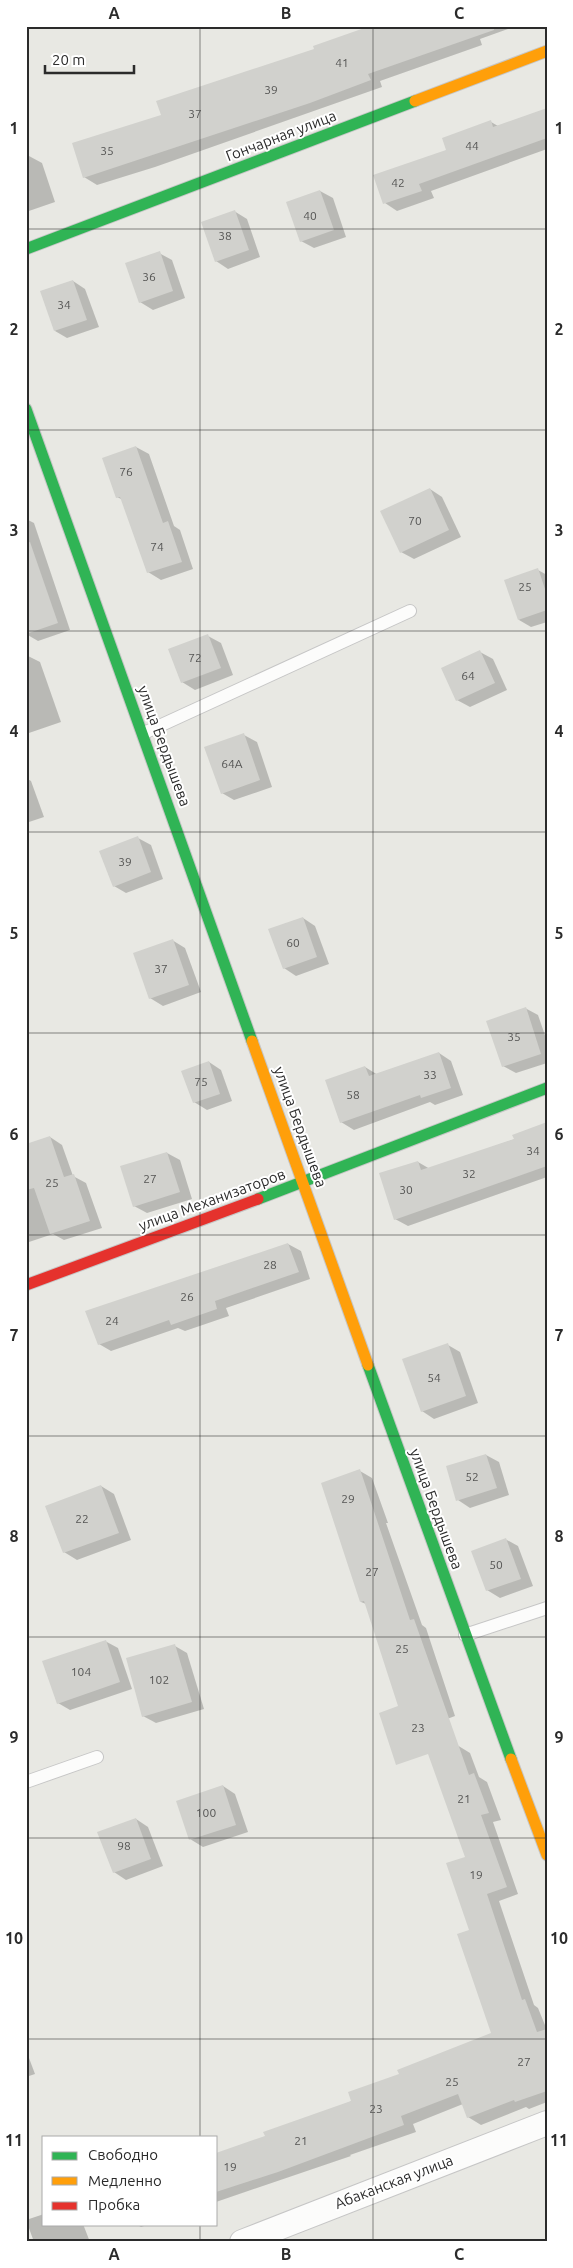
<svg xmlns="http://www.w3.org/2000/svg" width="573" height="2268" viewBox="0 0 573 2268" font-family="Ubuntu,sans-serif">
	<rect width="100%" height="100%" fill="#e8e8e3"/>
	<g fill="#0003">
		<path d="M376 26H516L480 39 482 45 380 81 382 87 155 167 97 185 84 177 163 116Z"/>
		<path d="M547 109V149L431 191 434 198 397 211 385 203 448 151 491 122 498 126Z"/>
		<path d="M29 156 42 163 55 202 26 212V157Z"/>
		<path d="M320 191 333 198 346 237 314 248 301 241Z"/>
		<path d="M234 211 247 219 260 257 228 269 216 261Z"/>
		<path d="M159 253 172 260 185 298 153 310 140 302Z"/>
		<path d="M73 281 85 289 99 327 67 338 55 331Z"/>
		<path d="M136 447 149 454 174 526 180 530 193 569 161 580 148 572 123 500 117 497Z"/>
		<path d="M430 489 442 497 461 537 414 559 401 552Z"/>
		<path d="M26 519 34 523 70 630 38 641 26 634Z"/>
		<path d="M538 570 547 575V622L531 627 519 620Z"/>
		<path d="M208 636 221 643 233 675 195 690 182 682Z"/>
		<path d="M480 652 493 659 507 690 470 707 457 700Z"/>
		<path d="M26 655 40 662 61 722 26 734Z"/>
		<path d="M244 735 257 742 272 787 234 800 222 793Z"/>
		<path d="M26 778 31 781 44 817 26 823Z"/>
		<path d="M138 838 151 845 163 879 126 893 114 886Z"/>
		<path d="M303 918 315 926 329 964 296 976 284 968Z"/>
		<path d="M172 940 185 948 201 992 163 1006 150 998Z"/>
		<path d="M525 1008 538 1015 547 1041V1063L516 1073 503 1066Z"/>
		<path d="M439 1053 451 1061 463 1095 435 1105 430 1102 354 1130 341 1122 365 1067 378 1075Z"/>
		<path d="M209 1062 221 1070 232 1101 207 1110 194 1102Z"/>
		<path d="M547 1123V1177L408 1226 395 1219 418 1162 430 1169 515 1139Z"/>
		<path d="M50 1137 62 1145 73 1176 86 1183 102 1228 64 1240 53 1234 26 1243V1145Z"/>
		<path d="M167 1153 180 1160 192 1199 147 1213 134 1206Z"/>
		<path d="M288 1244 301 1251 310 1279 226 1308 229 1316 185 1331 178 1328 111 1351 99 1344Z"/>
		<path d="M448 1345 460 1352 478 1403 434 1419 422 1411Z"/>
		<path d="M486 1455 499 1462 509 1495 470 1508 458 1500Z"/>
		<path d="M360 1471 372 1478 388 1523H386L422 1625 426 1628 455 1716 418 1730 366 1604 361 1602Z"/>
		<path d="M101 1486 114 1494 131 1540 77 1560 64 1552Z"/>
		<path d="M505 1539 518 1546 533 1586 500 1598 487 1590Z"/>
		<path d="M105 1641 118 1648 132 1689 70 1710 58 1703Z"/>
		<path d="M175 1646 187 1653 204 1709 156 1723 143 1716Z"/>
		<path d="M457 1745 470 1753 479 1777 487 1782 501 1820 493 1822 518 1894 499 1901 534 2005 538 2008 547 2030V2102L529 2109 526 2107 481 2125 468 2117 463 2104 413 2124 416 2132 350 2155 351 2156 216 2202V2155L266 2137 352 2101 400 2075 493 2034 471 1931Z"/>
		<path d="M223 1786 235 1794 248 1832 203 1847 190 1839Z"/>
		<path d="M136 1819 148 1827 163 1866 126 1880 114 1872Z"/>
		<path d="M26 2050 35 2074 26 2077Z"/>
		<path d="M44 2214V2224H83L90 2242H34L26 2220Z"/>
		<path d="M136 2224H150L141 2227Z"/>
	</g>
	<g fill="#d1d1cd">
		<path d="M370 26H494V30L368 74 371 80 310 103 83 178 72 143 161 115 156 101 314 49 313 46Z"/>
		<path d="M547 108V138L419 184 422 191 383 204 373 175 446 150 442 138 491 120 493 127Z"/>
		<path d="M320 190 334 230 300 242 286 202Z"/>
		<path d="M235 210 249 250 215 262 201 222Z"/>
		<path d="M160 251 173 291 139 303 125 263Z"/>
		<path d="M73 280 87 320 54 331 40 291Z"/>
		<path d="M136 446 163 523 168 521 182 562 147 573 120 497 116 498 102 458Z"/>
		<path d="M430 488 449 530 400 553 380 511Z"/>
		<path d="M30 542 58 623 26 634V543Z"/>
		<path d="M538 568 547 595V610L518 620 504 580Z"/>
		<path d="M208 634 221 668 181 683 168 649Z"/>
		<path d="M480 650 495 683 456 701 441 668Z"/>
		<path d="M244 733 260 780 221 794 204 747Z"/>
		<path d="M138 836 151 872 113 887 99 851Z"/>
		<path d="M303 917 317 957 283 969 268 929Z"/>
		<path d="M173 939 189 985 149 999 133 953Z"/>
		<path d="M526 1007 541 1054 502 1067 486 1021Z"/>
		<path d="M439 1052 451 1088 421 1098 420 1095 340 1123 325 1080 365 1066 369 1076Z"/>
		<path d="M209 1061 220 1094 193 1103 181 1071Z"/>
		<path d="M547 1122V1166L394 1220 379 1173 418 1161 421 1170 514 1139 512 1135Z"/>
		<path d="M50 1136 64 1177 74 1174 90 1221 50 1234 34 1188 26 1190V1144Z"/>
		<path d="M167 1152 180 1192 133 1207 120 1166Z"/>
		<path d="M288 1243 299 1272 215 1301 217 1309 171 1325 169 1320 98 1345 85 1311Z"/>
		<path d="M448 1343 466 1396 421 1412 402 1359Z"/>
		<path d="M486 1454 497 1488 456 1501 446 1466Z"/>
		<path d="M360 1469 410 1620 414 1619 469 1775 474 1773 489 1813 481 1815 507 1887 487 1894 522 2000 525 1999 537 2032 547 2029V2091L515 2102 514 2100 467 2118 458 2094 401 2116 404 2125 278 2172 216 2192V2153L265 2136 263 2132 351 2101 348 2092 399 2074 397 2070 491 2033 457 1934 469 1930 446 1863 465 1857 428 1754 396 1765 379 1713 398 1706 364 1601 360 1602 321 1483Z"/>
		<path d="M101 1485 119 1533 63 1553 45 1506Z"/>
		<path d="M506 1538 521 1579 486 1591 471 1551Z"/>
		<path d="M106 1640 120 1682 57 1704 42 1661Z"/>
		<path d="M175 1644 192 1702 142 1717 126 1658Z"/>
		<path d="M223 1785 236 1825 189 1840 176 1801Z"/>
		<path d="M136 1818 151 1859 113 1873 97 1832Z"/>
	</g>
	<g fill="none" stroke-linecap="round" stroke-linejoin="round">
		<g stroke="#c6c6c6" stroke-width="14">
			<g id="lane">
				<path d="M144 733 410 611"/>
				<path d="M465 1635 547 1608"/>
				<path d="M26 1782 97 1757"/>
			</g>
		</g>
		<g stroke="#c6c6c6" stroke-width="26">
			<path id="street" d="M242 2242 547 2123"/>
		</g>
		<g stroke="#c6c6c6" stroke-width="13">
			<g id="fast">
				<path d="M26 249 415 101"/>
				<path d="M26 409 252 1041"/>
				<path d="M258 1199 547 1088"/>
				<path d="M368 1365 511 1759"/>
			</g>
		</g>
		<g stroke="#c6c6c6" stroke-width="13">
			<g id="slow">
				<path d="M415 101 547 51"/>
				<path d="M252 1041 368 1365"/>
				<path d="M511 1759 547 1855"/>
			</g>
		</g>
		<g stroke="#c6c6c6" stroke-width="13">
			<path id="jam" d="M26 1285 258 1199"/>
		</g>
		<use href="#lane" stroke="#fcfcfb" stroke-width="12"/>
		<use href="#street" stroke="#fcfcfb" stroke-width="24"/>
		<use href="#fast" stroke="#30b455" stroke-width="11"/>
		<use href="#slow" stroke="#ff9f0a" stroke-width="11"/>
		<use href="#jam" stroke="#e5322d" stroke-width="11"/>
	</g>
	<path fill="none" stroke="#2b2b2b" stroke-width="1" stroke-opacity="0.55" d="M200 26V2137M373 26V2242M26 229H547M26 430H547M26 631H547M26 832H547M26 1033H547M26 1235H547M26 1436H547M26 1637H547M26 1838H547M26 2039H547M200 2224V2242"/>
	<g text-anchor="middle" stroke-width="4" stroke-linejoin="round" paint-order="stroke">
		<g font-size="12" fill="#555554">
			<text x="342" y="67">41</text>
			<text x="271" y="94">39</text>
			<text x="195" y="118">37</text>
			<text x="472" y="150">44</text>
			<text x="107" y="155">35</text>
			<text x="398" y="187">42</text>
			<text x="310" y="220">40</text>
			<text x="225" y="240">38</text>
			<text x="149" y="281">36</text>
			<text x="64" y="309">34</text>
			<text x="126" y="476">76</text>
			<text x="415" y="525">70</text>
			<text x="157" y="551">74</text>
			<text x="525" y="591">25</text>
			<text x="195" y="662">72</text>
			<text x="468" y="680">64</text>
			<text x="232" y="768">64А</text>
			<text x="125" y="866">39</text>
			<text x="293" y="947">60</text>
			<text x="161" y="973">37</text>
			<text x="514" y="1041">35</text>
			<text x="430" y="1079">33</text>
			<text x="201" y="1086">75</text>
			<text x="353" y="1099">58</text>
			<text x="533" y="1155">34</text>
			<text x="469" y="1178">32</text>
			<text x="150" y="1183">27</text>
			<text x="52" y="1187">25</text>
			<text x="406" y="1194">30</text>
			<text x="270" y="1269">28</text>
			<text x="187" y="1301">26</text>
			<text x="112" y="1325">24</text>
			<text x="434" y="1382">54</text>
			<text x="472" y="1481">52</text>
			<text x="348" y="1503">29</text>
			<text x="82" y="1523">22</text>
			<text x="496" y="1569">50</text>
			<text x="372" y="1576">27</text>
			<text x="402" y="1653">25</text>
			<text x="81" y="1676">104</text>
			<text x="159" y="1684">102</text>
			<text x="418" y="1732">23</text>
			<text x="464" y="1803">21</text>
			<text x="206" y="1817">100</text>
			<text x="124" y="1850">98</text>
			<text x="476" y="1879">19</text>
			<text x="524" y="2066">27</text>
			<text x="452" y="2086">25</text>
			<text x="376" y="2113">23</text>
			<text x="301" y="2145">21</text>
			<text x="230" y="2171">19</text>
		</g>
		<g font-size="15" fill="#2b2b2b" stroke="#fff">
			<text transform="translate(281 136) rotate(-21)" y="5">Гончарная улица</text>
			<text transform="translate(164 746) rotate(70)" y="5">улица Бердышева</text>
			<text transform="translate(300 1127) rotate(70)" y="5">улица Бердышева</text>
			<text transform="translate(212 1200) rotate(-20)" y="5">улица Механизаторов</text>
			<text transform="translate(436 1509) rotate(70)" y="5">улица Бердышева</text>
			<text transform="translate(394 2182) rotate(-21)" y="5">Абаканская улица</text>
		</g>
	</g>
	<rect width="573" height="2268" fill="none" stroke="#ffffff" stroke-width="55"/>
	<rect x="42" y="2136" width="175" height="90" fill="#ffffff" stroke="#aaaaaa"/>
	<rect x="52" y="2152" width="25" height="8" fill="#30b455" stroke="#aaaaaa"/>
	<text x="88" y="2160" font-size="15" fill="#2b2b2b">Свободно</text>
	<rect x="52" y="2177" width="25" height="8" fill="#ff9f0a" stroke="#aaaaaa"/>
	<text x="88" y="2186" font-size="15" fill="#2b2b2b">Медленно</text>
	<rect x="52" y="2202" width="25" height="8" fill="#e5322d" stroke="#aaaaaa"/>
	<text x="88" y="2210" font-size="15" fill="#2b2b2b">Пробка</text>
	<path d="M45 65v8h89v-8" fill="none" stroke="#2b2b2b" stroke-width="2.5"/>
	<text x="52" y="65" font-size="15" fill="#2b2b2b" stroke="#ffffff" stroke-width="4" paint-order="stroke">20 m</text>
	<rect x="28" y="28" width="518" height="2212" fill="none" stroke="#2b2b2b" stroke-width="2"/>
	<g font-size="16" text-anchor="middle" font-weight="bold" fill="#2b2b2b">
		<text x="114" y="19">A</text>
		<text x="286" y="19">B</text>
		<text x="459" y="19">C</text>
		<text x="14" y="134">1</text>
		<text x="559" y="134">1</text>
		<text x="14" y="335">2</text>
		<text x="559" y="335">2</text>
		<text x="14" y="536">3</text>
		<text x="559" y="536">3</text>
		<text x="14" y="737">4</text>
		<text x="559" y="737">4</text>
		<text x="14" y="939">5</text>
		<text x="559" y="939">5</text>
		<text x="14" y="1140">6</text>
		<text x="559" y="1140">6</text>
		<text x="14" y="1341">7</text>
		<text x="559" y="1341">7</text>
		<text x="14" y="1542">8</text>
		<text x="559" y="1542">8</text>
		<text x="14" y="1743">9</text>
		<text x="559" y="1743">9</text>
		<text x="14" y="1944">10</text>
		<text x="559" y="1944">10</text>
		<text x="14" y="2146">11</text>
		<text x="559" y="2146">11</text>
		<text x="114" y="2260">A</text>
		<text x="286" y="2260">B</text>
		<text x="459" y="2260">C</text>
	</g>
</svg>
